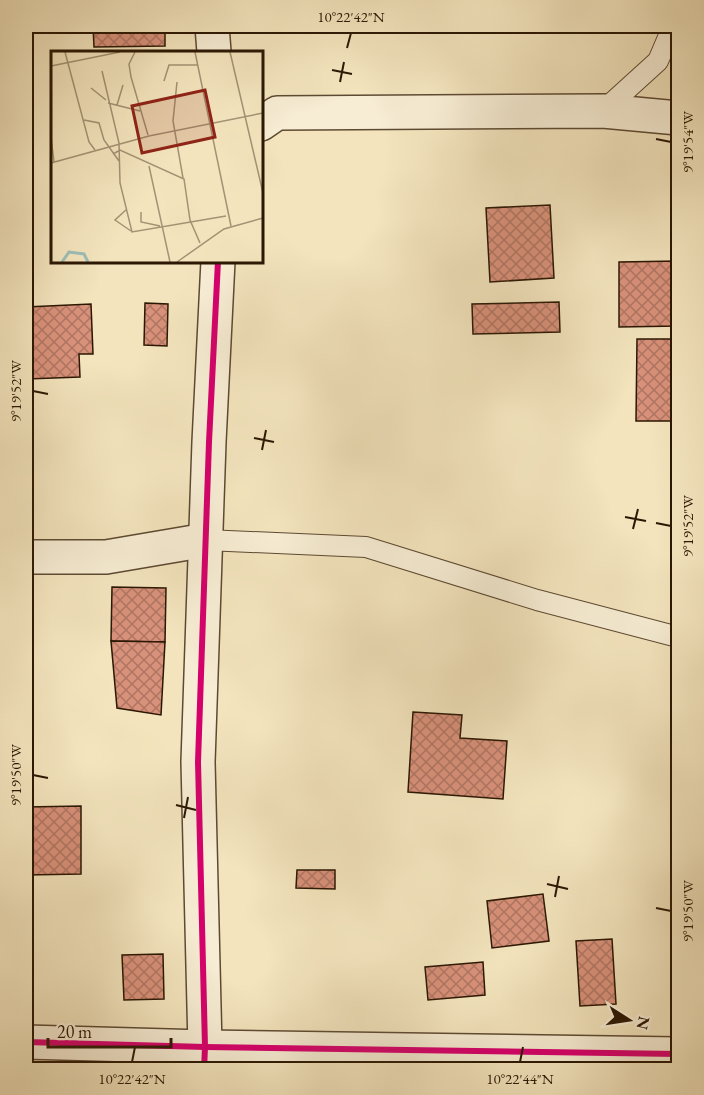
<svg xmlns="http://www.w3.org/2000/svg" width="704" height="1095" viewBox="0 0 704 1095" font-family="'EB Garamond',serif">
	<defs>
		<pattern id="building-cross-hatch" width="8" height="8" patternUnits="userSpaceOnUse" patternTransform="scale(1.5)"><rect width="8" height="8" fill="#d8917a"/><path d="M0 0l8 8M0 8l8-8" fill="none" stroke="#af7562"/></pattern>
	</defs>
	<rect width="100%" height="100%" fill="#f3e4bd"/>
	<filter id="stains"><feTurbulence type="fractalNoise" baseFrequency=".00333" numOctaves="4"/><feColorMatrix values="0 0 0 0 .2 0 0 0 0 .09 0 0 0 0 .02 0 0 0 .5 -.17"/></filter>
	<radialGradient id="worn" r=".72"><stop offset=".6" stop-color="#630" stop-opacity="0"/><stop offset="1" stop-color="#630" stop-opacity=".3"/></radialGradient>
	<g fill="url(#building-cross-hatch)" stroke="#2b1703" stroke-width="1.5">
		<path d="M93 26H165V46L94 47Z"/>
		<path d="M550 205 554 278 490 282 486 208Z"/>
		<path d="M678 261V326L619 327V262Z"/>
		<path d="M559 302 560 332 473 334 472 304Z"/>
		<path d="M145 303 168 304 167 346 144 345Z"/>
		<path d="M91 304 93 354H79L80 377 27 379 26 307Z"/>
		<path d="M637 339H678V421H636Z"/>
		<path d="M112 587 166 588 165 642 111 641Z"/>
		<path d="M111 641 165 642 161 715 117 708Z"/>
		<path d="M413 712 462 715 460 738 507 741 503 799 408 792Z"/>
		<path d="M81 806V874L26 875V807Z"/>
		<path d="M297 870H335V889L296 888Z"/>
		<path d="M543 894 549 941 492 948 487 901Z"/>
		<path d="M612 939 616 1004 580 1006 576 941Z"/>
		<path d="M163 954 164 999 124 1000 122 955Z"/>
		<path d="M483 962 485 995 428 1000 425 967Z"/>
	</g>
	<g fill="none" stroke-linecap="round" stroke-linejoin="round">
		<g stroke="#5d4a32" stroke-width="22">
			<g id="service">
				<path d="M603 111 658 61 673 26"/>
				<path d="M206 540 366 547 537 600 678 637"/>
			</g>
		</g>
		<g stroke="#5d4a32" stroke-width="36">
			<g id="minor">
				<path d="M212 26 214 52"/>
				<path d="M261 124 277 113 603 111 678 118"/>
				<path d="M26 557H106L206 540"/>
				<path d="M26 1042 205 1047 678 1054"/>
				<path d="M204 1070 205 1047 198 762 209 442 218 261"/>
			</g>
		</g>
		<use href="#service" stroke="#f7edd4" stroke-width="20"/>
		<use href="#minor" stroke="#f7edd4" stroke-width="33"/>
		<g stroke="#f7edd4" stroke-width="10">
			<g id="cycleway">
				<path d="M26 1042 205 1047 678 1054"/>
				<path d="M204 1070 205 1047 198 762 209 442 218 261"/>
			</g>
		</g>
		<use href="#cycleway" stroke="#d6006c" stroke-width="6"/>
	</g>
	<path fill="none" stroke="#2b1703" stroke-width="2" d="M347 48 351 33M332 70 352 74M340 82 344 62M656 139 671 142M33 391 48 394M254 438 274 442M262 450 266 430M625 517 646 521M656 523 671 526M633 529 638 509M33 775 48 778M176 805 196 810M184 818 188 797M547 884 568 889M555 897 559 876M656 908 671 911M132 1062 135 1047M520 1062 523 1047"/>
	<g transform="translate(51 51)">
		<rect width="212" height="212" fill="#f3e4bd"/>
		<path fill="none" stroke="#9dbeb7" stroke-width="3" d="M11 211 18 201 33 203 37 211"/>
		<path fill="none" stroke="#a39273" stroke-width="1.5" d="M14 1 38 91 44 99M84 1 78 13 80 26 97 84M144 1 180 175M179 1 212 142M0 15 69 1M51 20 68 92 69 132 81 181 175 165M113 30 118 14H146M126 31 122 70 132 127M40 37 55 49M57 52 89 60M66 54 72 34M33 69 48 72 53 89 68 110M0 86 3 111M62 103 69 99 133 128 139 169 149 192M0 112 98 85 212 62M98 115 119 211M76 158 64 169 80 180M90 161V171L109 175M126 211 173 178 212 167"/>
		<path fill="#8f2418" fill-opacity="0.15" stroke="#8f2418" stroke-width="3" d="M154 39 164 86 91 102 81 55Z"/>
		<rect width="212" height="212" fill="none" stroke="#2b1703" stroke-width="3"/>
	</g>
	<rect width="704" height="1095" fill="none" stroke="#f3e4bd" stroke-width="66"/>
	<g transform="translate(629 1020) rotate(102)" stroke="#f7edd4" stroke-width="4.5" paint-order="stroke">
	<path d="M0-4.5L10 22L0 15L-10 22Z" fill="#2b1703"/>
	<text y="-9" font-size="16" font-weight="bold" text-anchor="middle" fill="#2b1703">N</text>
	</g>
	<path d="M48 1038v9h123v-9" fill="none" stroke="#2b1703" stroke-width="3"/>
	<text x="57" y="1038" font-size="18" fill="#2b1703" stroke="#f7edd4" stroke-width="4.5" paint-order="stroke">20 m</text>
	<rect x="33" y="33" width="638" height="1029" fill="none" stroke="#2b1703" stroke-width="2"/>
	<g font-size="15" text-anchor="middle" fill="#2b1703">
		<text x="351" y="22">10°22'42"N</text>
		<text transform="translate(688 142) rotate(-90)" y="5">9°19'54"W</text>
		<text transform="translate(16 391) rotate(-90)" y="5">9°19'52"W</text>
		<text transform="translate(688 526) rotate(-90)" y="5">9°19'52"W</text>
		<text transform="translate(16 775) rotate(-90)" y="5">9°19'50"W</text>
		<text transform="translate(688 911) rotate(-90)" y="5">9°19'50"W</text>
		<text x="132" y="1084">10°22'42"N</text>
		<text x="520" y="1084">10°22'44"N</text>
	</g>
	<rect width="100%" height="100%" filter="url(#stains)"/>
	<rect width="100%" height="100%" fill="url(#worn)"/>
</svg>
